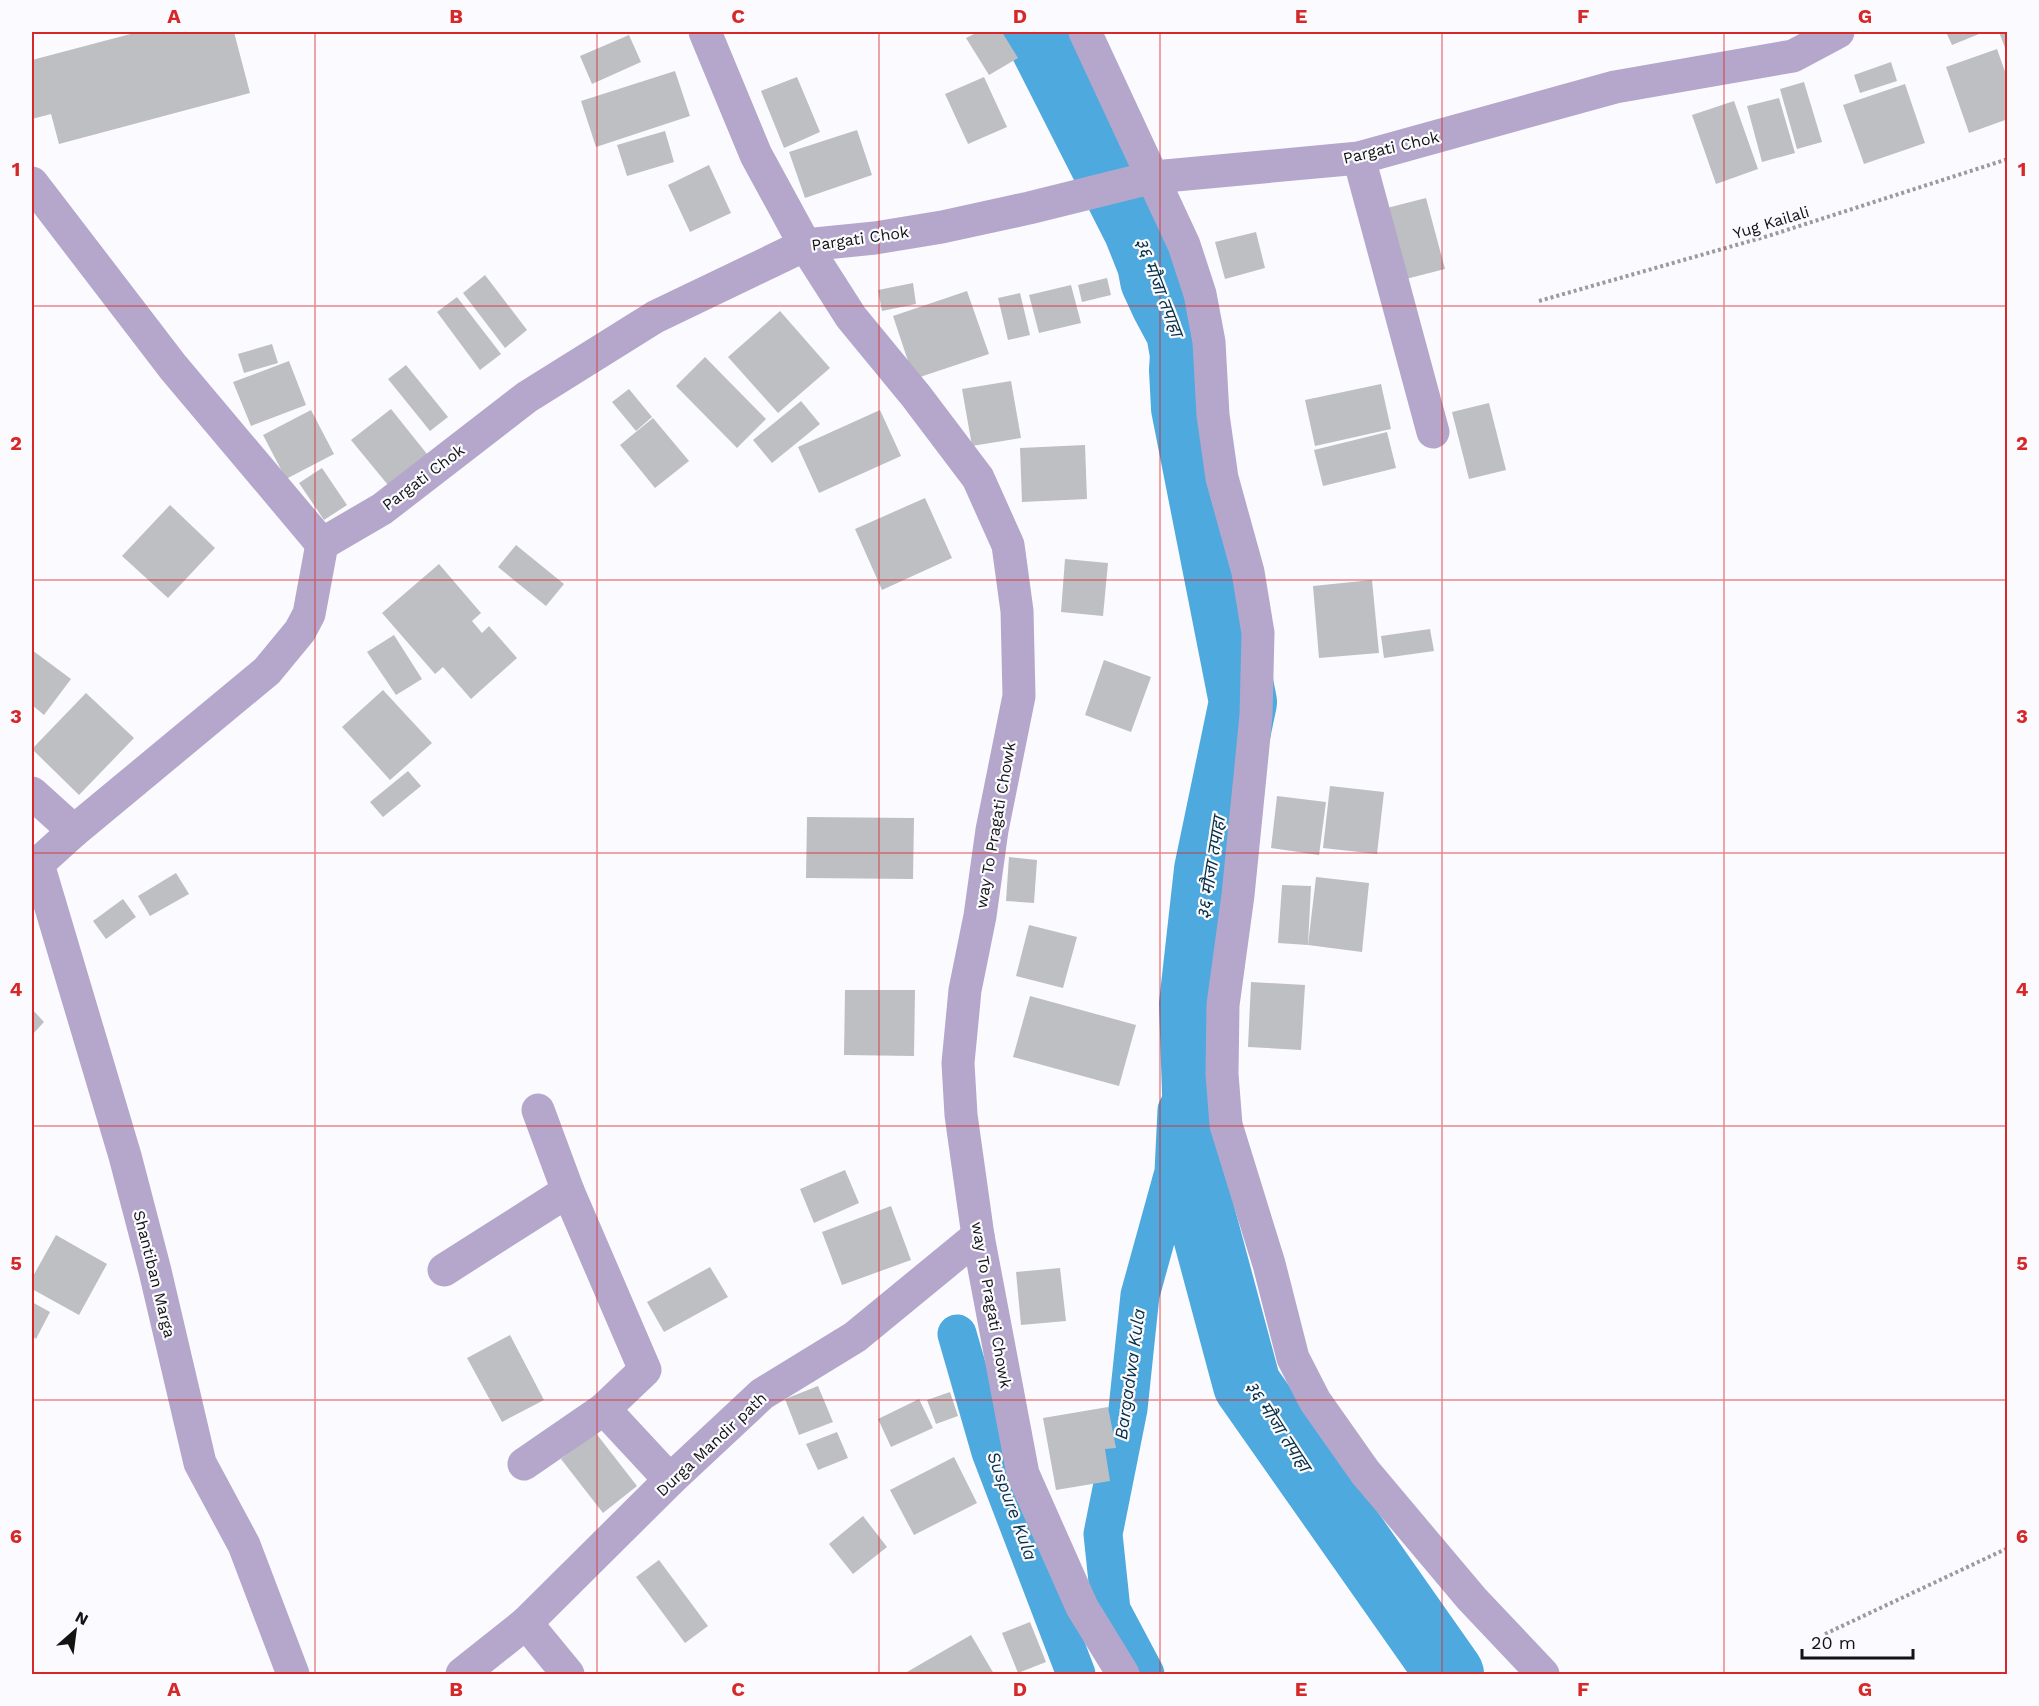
<svg xmlns="http://www.w3.org/2000/svg" width="2039" height="1706" viewBox="0 0 2039 1706" font-family="'Work Sans','Noto Sans Devanagari',sans-serif">
	<rect width="100%" height="100%" fill="#fbfbff"/>
	<g fill="none" stroke-linecap="round" stroke-linejoin="round">
		<g stroke="#4da9de" stroke-width="39">
			<path d="M957 1334 991 1452 1076 1674"/>
			<path d="M1145 1674 1111 1610 1103 1534 1128 1409 1140 1295 1174 1172 1177 1110 1195 1073"/>
		</g>
		<path stroke="#4da9de" stroke-width="68" d="M1037 32 1137 229 1151 264 1154 280 1165 304 1180 332 1184 355 1183 370 1185 408 1243 702 1208 870 1193 1004 1200 1210 1247 1385 1450 1674"/>
	</g>
	<g fill="#bdbfc3">
		<path d="M138 32H234L250 93 59 144 51 114 32 119V60Z"/>
		<path d="M978 32H1002L1018 58 989 75 966 38Z"/>
		<path d="M1946 32H1984L1952 45Z"/>
		<path d="M1999 32H2008V53H2007Z"/>
		<path d="M629 35 641 62 592 84 580 56Z"/>
		<path d="M1997 49 2008 80V119L1969 133 1946 67Z"/>
		<path d="M1891 62 1897 81 1860 93 1854 75Z"/>
		<path d="M675 71 690 116 596 147 581 101Z"/>
		<path d="M797 77 820 132 784 148 761 91Z"/>
		<path d="M984 77 1007 127 968 144 945 94Z"/>
		<path d="M1804 82 1822 142 1797 149 1780 89Z"/>
		<path d="M1905 84 1925 143 1864 164 1843 105Z"/>
		<path d="M1779 98 1795 153 1762 162 1747 106Z"/>
		<path d="M1734 101 1758 169 1716 184 1692 115Z"/>
		<path d="M857 130 872 175 805 198 789 152Z"/>
		<path d="M665 131 674 162 627 176 617 145Z"/>
		<path d="M709 165 731 213 690 232 668 185Z"/>
		<path d="M1426 198 1445 269 1402 280 1383 209Z"/>
		<path d="M1256 232 1265 268 1225 279 1215 242Z"/>
		<path d="M485 275 527 330 505 348 463 293Z"/>
		<path d="M1107 278 1111 295 1082 302 1078 285Z"/>
		<path d="M913 283 916 304 882 311 878 290Z"/>
		<path d="M1071 285 1081 323 1039 333 1029 295Z"/>
		<path d="M967 291 989 354 914 379 893 316Z"/>
		<path d="M1020 293 1030 335 1008 340 998 298Z"/>
		<path d="M457 297 501 354 480 370 437 312Z"/>
		<path d="M780 311 830 368 778 413 728 357Z"/>
		<path d="M272 344 278 363 244 373 238 354Z"/>
		<path d="M705 357 766 419 737 448 676 386Z"/>
		<path d="M289 361 306 405 251 426 233 382Z"/>
		<path d="M406 365 448 417 430 431 388 379Z"/>
		<path d="M1011 381 1021 438 972 446 962 389Z"/>
		<path d="M1381 384 1391 429 1315 446 1305 400Z"/>
		<path d="M629 389 652 417 636 431 612 402Z"/>
		<path d="M801 401 820 424 772 463 753 440Z"/>
		<path d="M1489 403 1506 470 1469 479 1452 412Z"/>
		<path d="M391 409 427 454 388 485 351 440Z"/>
		<path d="M311 410 334 454 286 479 263 435Z"/>
		<path d="M880 410 901 456 819 493 798 447Z"/>
		<path d="M653 418 689 461 655 488 620 445Z"/>
		<path d="M1387 432 1396 468 1323 486 1314 450Z"/>
		<path d="M1085 445 1087 499 1022 502 1020 448Z"/>
		<path d="M322 468 347 505 324 520 299 483Z"/>
		<path d="M925 498 952 558 882 590 855 529Z"/>
		<path d="M170 505 215 548 168 598 122 556Z"/>
		<path d="M516 545 564 584 546 606 498 567Z"/>
		<path d="M1065 559 1108 563 1103 616 1061 612Z"/>
		<path d="M439 564 481 613 472 621 482 633 489 626 517 658 471 699 443 667 435 674 382 613Z"/>
		<path d="M1372 580 1379 653 1319 658 1313 586Z"/>
		<path d="M1430 629 1434 651 1384 658 1381 636Z"/>
		<path d="M394 635 422 679 396 695 367 652Z"/>
		<path d="M32 650 71 679 44 715 32 705Z"/>
		<path d="M1104 660 1151 677 1131 732 1085 715Z"/>
		<path d="M383 690 432 743 390 780 342 727Z"/>
		<path d="M86 693 134 738 79 795 32 749Z"/>
		<path d="M408 771 421 786 383 817 370 802Z"/>
		<path d="M1330 786 1384 792 1377 854 1323 848Z"/>
		<path d="M1277 796 1326 802 1319 855 1271 848Z"/>
		<path d="M807 817 914 818 913 879 806 878Z"/>
		<path d="M1009 857 1037 860 1034 903 1006 901Z"/>
		<path d="M176 873 189 894 150 916 138 896Z"/>
		<path d="M1316 877 1369 883 1362 952 1308 945Z"/>
		<path d="M1282 885 1311 886 1308 945 1278 943Z"/>
		<path d="M123 899 136 917 106 939 93 921Z"/>
		<path d="M1029 925 1077 937 1063 988 1016 976Z"/>
		<path d="M1251 982 1305 985 1301 1050 1248 1047Z"/>
		<path d="M845 990H915L914 1056 844 1055Z"/>
		<path d="M1030 996 1136 1025 1119 1086 1013 1057Z"/>
		<path d="M32 1009 44 1022 32 1035Z"/>
		<path d="M845 1170 859 1203 814 1223 800 1189Z"/>
		<path d="M891 1206 911 1260 842 1285 822 1232Z"/>
		<path d="M56 1235 107 1264 79 1315 32 1289V1278Z"/>
		<path d="M710 1267 728 1297 664 1332 647 1302Z"/>
		<path d="M1060 1268 1066 1321 1021 1325 1016 1272Z"/>
		<path d="M32 1302 50 1312 36 1339 32 1336Z"/>
		<path d="M510 1335 544 1400 502 1422 467 1358Z"/>
		<path d="M818 1386 833 1422 799 1435 785 1399Z"/>
		<path d="M950 1392 958 1416 936 1424 927 1400Z"/>
		<path d="M919 1399 933 1428 891 1447 878 1419Z"/>
		<path d="M1108 1407 1116 1448 1105 1449 1110 1481 1056 1490 1043 1418Z"/>
		<path d="M595 1432 637 1486 603 1513 561 1459Z"/>
		<path d="M837 1432 848 1458 818 1470 806 1444Z"/>
		<path d="M954 1457 977 1503 914 1535 890 1490Z"/>
		<path d="M863 1516 887 1547 853 1574 829 1544Z"/>
		<path d="M659 1560 708 1626 685 1643 636 1577Z"/>
		<path d="M1030 1622 1046 1662 1018 1673 1002 1633Z"/>
		<path d="M971 1635 994 1674H909L907 1672Z"/>
	</g>
	<g fill="none" stroke-linecap="round" stroke-linejoin="round">
		<g stroke="#9b9b9e" stroke-width="4" stroke-dasharray="3 3" stroke-linecap="butt">
			<path d="M1539 301 1768 236 2008 159"/>
			<path d="M1825 1634 2008 1548"/>
		</g>
		<g stroke="#b4a7cb" stroke-width="33">
			<path d="M705 32 756 155 805 245 851 317 916 396 978 478 1008 545 1017 611 1019 696 992 830 980 916 965 990 958 1063 961 1115 978 1236 1023 1474 1082 1607 1123 1674"/>
			<path d="M1085 32 1184 245 1200 294 1209 342 1213 415 1222 478 1248 572 1258 633 1256 715 1251 766 1238 895 1223 1005 1222 1074 1226 1125 1269 1264 1293 1358 1315 1401 1365 1472 1472 1599 1543 1674"/>
			<path d="M1359 158 1433 432"/>
			<path d="M32 183 173 367 322 544"/>
			<path d="M322 544 382 509 527 397 655 317 805 245 875 238 942 227 1029 208 1154 177 1359 158 1615 87 1793 56 1838 32"/>
			<path d="M32 793 74 831"/>
			<path d="M38 864 125 1156 155 1271 200 1463 244 1545 293 1674"/>
			<path d="M32 869 74 831 267 671 300 631 309 614 322 544"/>
			<path d="M444 1270 568 1191"/>
			<path d="M604 1409 670 1480"/>
			<path d="M524 1464 604 1409 645 1370 568 1191 538 1110"/>
			<path d="M526 1623 568 1674"/>
			<path d="M462 1674 526 1623 670 1480 762 1394 855 1337 978 1236"/>
		</g>
	</g>
	<path fill="none" stroke="#d62828" stroke-width="1.5" stroke-opacity="0.55" d="M315 32V1674M597 32V1674M879 32V1674M1160 32V1674M1442 32V1674M1724 32V1674M32 306H2008M32 580H2008M32 853H2008M32 1126H2008M32 1400H2008"/>
	<g text-anchor="middle" stroke-width="4.5" stroke-linejoin="round" paint-order="stroke">
		<g font-size="16" fill="#131314" stroke="#fbfbff">
			<text transform="translate(1391 147) rotate(-13)" y="6">Pargati Chok</text>
			<text transform="translate(1771 222) rotate(-17)" y="6">Yug Kailali</text>
			<text transform="translate(860 238) rotate(-8)" y="6">Pargati Chok</text>
			<text transform="translate(423 477) rotate(-37)" y="6">Pargati Chok</text>
			<text transform="translate(995 825) rotate(-80)" y="6">way To Pragati Chowk</text>
			<text transform="translate(155 1274) rotate(76)" y="6">Shantiban Marga</text>
			<text transform="translate(992 1305) rotate(80)" y="6">way To Pragati Chowk</text>
			<text transform="translate(711 1444) rotate(-43)" y="6">Durga Mandir path</text>
		</g>
		<g font-size="18" font-style="italic" fill="#073046" stroke="#fbfbff">
			<text transform="translate(1159 287) rotate(69)" y="6">३६ मौजा तपाहा</text>
			<text transform="translate(1211 868) rotate(-81)" y="6">३६ मौजा तपाहा</text>
			<text transform="translate(1130 1374) rotate(-82)" y="6">Bargadwa Kula</text>
			<text transform="translate(1278 1426) rotate(57)" y="6">३६ मौजा तपाहा</text>
			<text transform="translate(1012 1506) rotate(70)" y="6">Suspure Kula</text>
		</g>
	</g>
	<rect width="2039" height="1706" fill="none" stroke="#fbfbff" stroke-width="66"/>
	<g transform="translate(75 1631) rotate(28)" stroke="#fbfbff" stroke-width="4.5" paint-order="stroke">
	<path d="M0-4.5L10 22L0 15L-10 22Z" fill="#131314"/>
	<text y="-9" font-size="16" font-weight="bold" text-anchor="middle" fill="#131314">N</text>
	</g>
	<path d="M1802 1649v9h111v-9" fill="none" stroke="#131314" stroke-width="3"/>
	<text x="1811" y="1649" font-size="18" fill="#131314" stroke="#fbfbff" stroke-width="4.5" paint-order="stroke">20 m</text>
	<rect x="33" y="33" width="1973" height="1640" fill="none" stroke="#d62828" stroke-width="2"/>
	<g font-size="20" text-anchor="middle" font-weight="bold" fill="#d62828">
		<text x="174" y="23">A</text>
		<text x="456" y="23">B</text>
		<text x="738" y="23">C</text>
		<text x="1020" y="23">D</text>
		<text x="1301" y="23">E</text>
		<text x="1583" y="23">F</text>
		<text x="1865" y="23">G</text>
		<text x="16" y="176">1</text>
		<text x="2022" y="176">1</text>
		<text x="16" y="450">2</text>
		<text x="2022" y="450">2</text>
		<text x="16" y="723">3</text>
		<text x="2022" y="723">3</text>
		<text x="16" y="996">4</text>
		<text x="2022" y="996">4</text>
		<text x="16" y="1270">5</text>
		<text x="2022" y="1270">5</text>
		<text x="16" y="1543">6</text>
		<text x="2022" y="1543">6</text>
		<text x="174" y="1696">A</text>
		<text x="456" y="1696">B</text>
		<text x="738" y="1696">C</text>
		<text x="1020" y="1696">D</text>
		<text x="1301" y="1696">E</text>
		<text x="1583" y="1696">F</text>
		<text x="1865" y="1696">G</text>
	</g>
</svg>
